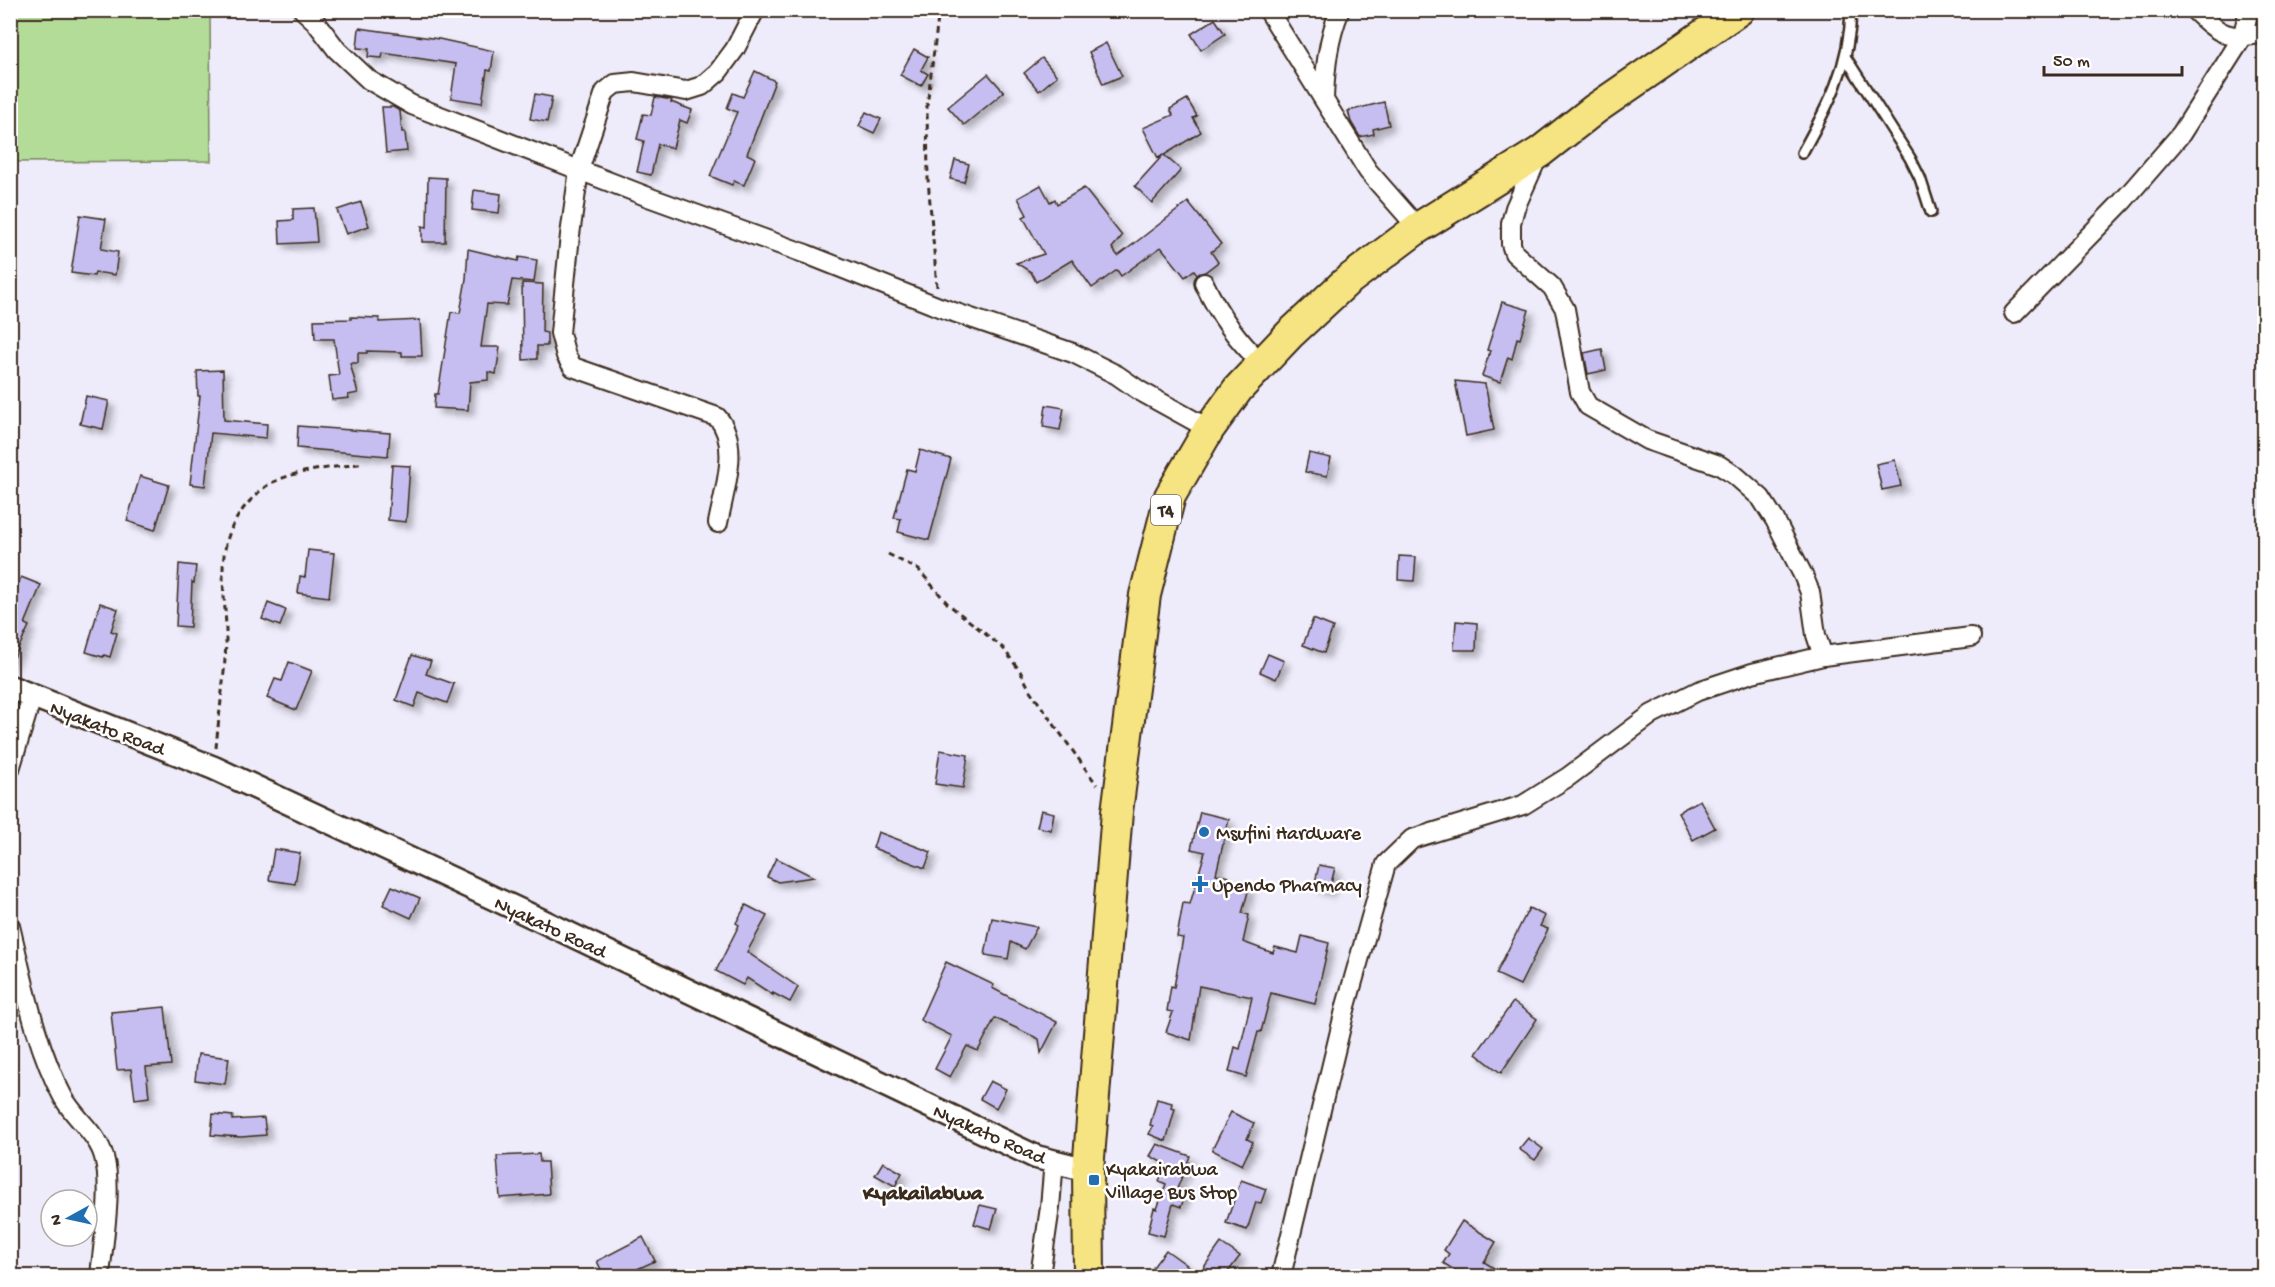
<svg xmlns="http://www.w3.org/2000/svg" width="2275" height="1287" viewBox="0 0 2275 1287" font-family="'Gochi Hand',sans-serif">
	<defs>
		<filter id="shadow"><feDropShadow dx="5.5" dy="5.5" stdDeviation="3" flood-color="#0004"/></filter>
	</defs>
	<rect width="100%" height="100%" fill="#eeecfa"/>
	<filter id="ink" filterUnits="userSpaceOnUse"><feTurbulence type="fractalNoise" baseFrequency=".0167" numOctaves="2"/><feDisplacementMap in="SourceGraphic" scale="12" xChannelSelector="R" yChannelSelector="G"/><feConvolveMatrix kernelMatrix="1 2 1 2 8 2 1 2 1" color-interpolation-filters="sRGB"/></filter>
	<g filter="url(#ink)">
		<path fill="#b3dc99" stroke="#77835c" stroke-width="1.5" d="M10 11H210L211 161 11 162Z"/>
		<g fill="#c6bef0" stroke="#3b2a1e" stroke-width="1.5" filter="url(#shadow)">
			<path d="M1215 19 1225 34 1201 50 1191 34Z"/>
			<path d="M359 28 439 39 494 51 491 71 487 70 482 103 451 98 456 64 383 53 382 58 368 57 369 49 357 48Z"/>
			<path d="M1106 43 1122 76 1103 84 1089 52Z"/>
			<path d="M914 49 928 57 921 70 928 74 921 86 900 75Z"/>
			<path d="M1042 58 1057 76 1039 91 1024 73Z"/>
			<path d="M755 71 775 81 747 154 755 158 744 185 734 181 732 185 710 176 737 112 727 108 733 93 743 97Z"/>
			<path d="M988 74 1004 92 964 125 948 107Z"/>
			<path d="M535 94 552 97 547 122 530 119Z"/>
			<path d="M655 97 672 100 671 102 692 110 687 123 680 120 673 148 658 144 651 175 637 172 644 141 637 139 643 114 651 115Z"/>
			<path d="M1187 99 1197 116 1193 118 1201 132 1164 155 1181 170 1152 203 1135 186 1163 155 1158 158 1143 128 1173 115 1170 109Z"/>
			<path d="M1384 102 1389 125 1373 129 1374 134 1360 137 1351 122 1348 111Z"/>
			<path d="M382 107H393L400 111 402 132H405L407 151 386 153Z"/>
			<path d="M866 112 881 119 874 133 859 126Z"/>
			<path d="M955 160 969 164 964 182 950 179Z"/>
			<path d="M428 177 446 178 445 242H422V226L427 227Z"/>
			<path d="M1041 185 1050 202 1055 199 1057 204 1084 188 1122 236 1112 248 1118 256 1188 202 1221 244 1211 252 1218 262 1205 272 1197 274 1194 270 1185 277 1161 247 1121 276 1117 270 1092 288 1072 260 1036 282 1031 272 1016 263 1044 254 1023 217 1027 215 1018 198Z"/>
			<path d="M474 190 501 194 499 213 472 210Z"/>
			<path d="M361 202 369 226 346 234 337 210Z"/>
			<path d="M314 208 317 242 280 244 279 221 293 220V209Z"/>
			<path d="M80 215 106 219 101 249 118 252 115 275 95 272 94 276 71 273Z"/>
			<path d="M468 249 518 261 519 257 537 260 534 282 512 280 507 305 487 304 481 347H500L496 374 488 372V380L470 382 468 410 434 408 435 394H438L451 312 460 313 466 279Z"/>
			<path d="M522 283 543 284 542 332 547 333V346H537V359L523 360Z"/>
			<path d="M1502 302 1529 310 1520 339 1517 338 1512 359 1508 357 1500 382 1482 376 1490 351 1487 350Z"/>
			<path d="M351 317 379 318V322L420 320 422 356H402V352L367 351V353H358V363H350L358 393 348 395 349 398 332 400 329 376 339 375 334 339H315L314 320 351 319Z"/>
			<path d="M1602 349 1606 370 1588 374 1584 353Z"/>
			<path d="M223 370 224 420 267 424 266 438 211 433 205 486 190 484 200 396H198L197 371Z"/>
			<path d="M1455 381 1485 384 1494 430 1466 436Z"/>
			<path d="M86 396 109 401 103 429 80 424Z"/>
			<path d="M1046 405 1064 408 1060 430 1043 427Z"/>
			<path d="M298 426 390 433 388 456 297 448Z"/>
			<path d="M920 450 951 459 929 540 898 532 901 519 894 518 907 469 915 471Z"/>
			<path d="M1309 453 1331 458 1327 476 1305 472Z"/>
			<path d="M1895 460 1901 486 1882 490 1876 464Z"/>
			<path d="M392 465 410 466 406 522 388 520Z"/>
			<path d="M140 476 169 485 155 530 127 521Z"/>
			<path d="M308 550 334 553 329 597 298 593 300 576 305 577Z"/>
			<path d="M1399 556 1416 557 1414 581 1398 580Z"/>
			<path d="M179 564 196 566 194 583 192 582 190 627 176 626Z"/>
			<path d="M21 577 41 585 25 624 29 626 10 666V605Z"/>
			<path d="M100 603 118 609 111 631 117 633 110 657 104 655 103 657 86 652Z"/>
			<path d="M268 603 286 610 280 626 262 619Z"/>
			<path d="M1313 619 1333 627 1324 653 1303 645Z"/>
			<path d="M1456 621 1477 623 1476 650H1454Z"/>
			<path d="M1268 654 1284 661 1276 679 1260 672Z"/>
			<path d="M412 655 431 661 426 674 454 684 447 703 419 693 414 707 396 700Z"/>
			<path d="M289 662 312 671 296 710 267 698 275 679 282 681Z"/>
			<path d="M940 750 968 755 963 788 935 784Z"/>
			<path d="M1700 800 1715 828 1693 840 1678 812Z"/>
			<path d="M1041 810 1054 813 1051 830 1037 827Z"/>
			<path d="M1200 812 1229 819 1216 874 1229 877 1227 882 1249 888 1242 913 1249 915 1243 942 1273 953 1275 947 1298 953 1302 936 1329 943 1315 1004 1271 993 1261 1032H1258L1246 1077 1229 1072 1235 1047 1240 1049 1252 997 1199 986 1191 1040 1166 1032 1173 1012 1167 1011 1171 986 1174 987 1183 938 1177 937 1183 903 1190 904 1205 852 1191 849Z"/>
			<path d="M878 832 931 852 925 868 873 848Z"/>
			<path d="M274 849 300 853 295 884 269 880Z"/>
			<path d="M776 858 814 877 778 882 767 877Z"/>
			<path d="M1319 865 1335 868 1329 891 1314 887Z"/>
			<path d="M392 886 420 898 411 918 383 905Z"/>
			<path d="M746 905 767 916 747 952 798 987 790 1002 773 993V995L747 978 743 985 716 971 739 925 736 923Z"/>
			<path d="M1529 908 1545 916 1540 926 1548 929 1520 985 1496 974Z"/>
			<path d="M992 918 1037 927 1025 949 1011 942 1008 959 985 955Z"/>
			<path d="M946 962 994 985 992 988 1057 1022 1041 1053 1039 1039 995 1018 978 1051 967 1046 950 1077 935 1069 952 1036 920 1020Z"/>
			<path d="M1513 1002 1537 1019 1501 1073 1476 1054Z"/>
			<path d="M165 1007 171 1065 146 1067 149 1097 135 1099 131 1069 117 1070 111 1012Z"/>
			<path d="M198 1054 229 1058 225 1084 195 1080Z"/>
			<path d="M990 1081 1006 1089 996 1108 980 1099Z"/>
			<path d="M1157 1099 1172 1103 1171 1108 1175 1109 1166 1141 1149 1134 1153 1126 1150 1125Z"/>
			<path d="M1231 1112 1254 1123 1247 1139 1253 1142 1242 1165 1212 1150Z"/>
			<path d="M213 1114 233 1116 232 1120 264 1118 266 1135 241 1137 211 1135Z"/>
			<path d="M1528 1138 1543 1149 1535 1160 1519 1149Z"/>
			<path d="M1157 1144 1190 1156 1177 1189 1186 1192 1181 1207 1173 1204 1164 1236 1148 1232 1154 1208 1157 1209 1166 1184 1159 1181 1165 1164 1150 1156Z"/>
			<path d="M539 1154 540 1162H547L549 1194 500 1198 497 1156Z"/>
			<path d="M883 1162 902 1173 895 1186 875 1175Z"/>
			<path d="M1241 1180 1266 1189 1261 1203 1256 1202 1247 1230 1226 1223Z"/>
			<path d="M980 1205 997 1209 991 1229 974 1224Z"/>
			<path d="M1462 1221 1496 1242 1484 1262 1507 1276H1464L1443 1263 1449 1254 1444 1250Z"/>
			<path d="M643 1237 655 1261 622 1276H604L597 1261Z"/>
			<path d="M1221 1243 1240 1256 1225 1276H1217L1204 1267Z"/>
			<path d="M1166 1250 1202 1276H1166L1153 1267Z"/>
		</g>
		<g fill="none" stroke-linecap="round" stroke-linejoin="round">
			<g stroke="#3b2a1e" stroke-width="14">
				<g id="service">
					<path d="M1846 58 1910 158 1920 178 1931 212"/>
					<path d="M1802 153C1828 106 1850 66 1851 10"/>
				</g>
			</g>
			<g stroke="#3b2a1e" stroke-width="22">
				<g id="minor">
					<path d="M303 10 315 21 337 50 369 80 412 105 651 198 806 254 939 307 1073 353 1117 375 1140 391 1209 429"/>
					<path d="M1268 10 1368 171 1418 228"/>
					<path d="M2194 10C2220 35 2229 41 2264 33"/>
					<path d="M1324 99C1325 68 1328 39 1340 10"/>
					<path d="M1539 154 1515 208 1511 223V244L1514 253 1552 287 1565 309 1580 392 1588 406 1647 440 1719 465 1736 476 1761 498 1775 520 1803 575 1810 592 1816 635 1823 656"/>
					<path d="M1204 283C1219 315 1236 340 1262 363"/>
					<path d="M2014 313 2122 202 2181 134 2242 38 2249 10"/>
					<path d="M718 523C724 491 741 443 717 417L573 367 566 356 560 333 570 235 579 170 605 92 615 84 634 82 686 91 702 86 718 72 735 49 755 10"/>
					<path d="M10 769 32 697"/>
					<path d="M10 926C24 983 35 1045 63 1097 74 1118 98 1134 104 1157 113 1189 103 1243 100 1276"/>
					<path d="M1040 1276 1050 1207 1054 1161"/>
					<path d="M1281 1276 1346 1006 1386 864 1412 839 1523 805 1568 777 1652 714 1698 691 1752 673 1823 656 1971 637"/>
				</g>
			</g>
			<g stroke="#3b2a1e" stroke-width="27">
				<path id="tertiary" d="M10 687 214 768 536 918 1036 1157 1088 1170"/>
			</g>
			<g stroke="#3b2a1e" stroke-width="34">
				<path id="trunk" d="M1089 1276 1088 1170 1117 812 1145 595 1170 496 1209 429 1238 389 1290 334 1346 282 1418 228 1540 152 1595 109 1739 10"/>
			</g>
			<g stroke="#3b2a1e" stroke-width="3" stroke-dasharray="6 4.5" stroke-linecap="butt">
				<path d="M937 287 928 179 927 106 939 10"/>
				<path d="M888 554 919 570 948 604 1003 648 1020 671 1031 692 1097 785"/>
				<path d="M216 748C219 712 225 676 226 639 227 589 210 548 247 504 254 497 262 488 271 483 299 469 334 468 364 463"/>
			</g>
			<use href="#service" stroke="#fff" stroke-width="9"/>
			<use href="#minor" stroke="#fff" stroke-width="18"/>
			<use href="#tertiary" stroke="#fff" stroke-width="22"/>
			<use href="#trunk" stroke="#f6e381" stroke-width="30"/>
		</g>
	</g>
	<g fill="#1f6fb2" stroke="#fff" stroke-width="2">
		<circle cx="1204" cy="832" r="6"/>
		<path d="M1197 875h6v6h6v6h-6v6h-6v-6h-6v-6h6z"/>
		<rect x="1088" y="1174" width="12" height="12" rx="3"/>
	</g>
	<g text-anchor="middle" stroke-width="5" stroke-linejoin="round" paint-order="stroke">
		<rect fill="#fff" stroke="#766a62" stroke-width="1.5" x="1151" y="495" width="30" height="30" rx="4.5"/>
		<g font-size="18" font-weight="bold" fill="#3b2a1e">
			<text x="1166" y="516">T4</text>
		</g>
		<g font-size="20" fill="#3b2a1e" stroke="#fff">
			<text transform="translate(108 727) rotate(21)" y="7">Nyakato Road</text>
			<text transform="translate(551 926) rotate(25)" y="7">Nyakato Road</text>
			<text transform="translate(990 1133) rotate(24)" y="7">Nyakato Road</text>
		</g>
		<g font-size="20" fill="#3b2a1e" stroke="#fff" text-anchor="start">
			<text x="1216" y="839">Msufini Hardware</text>
			<text x="1212" y="891">Upendo Pharmacy</text>
			<text x="1106" y="1175">Kyakairabwa<tspan x="1106" dy="23">Village Bus Stop</tspan></text>
		</g>
		<g font-size="22" font-weight="bold" fill="#3b2a1e" stroke="#fff">
			<text x="923" y="1199">Kyakailabwa</text>
		</g>
	</g>
	<rect width="2275" height="1287" fill="none" stroke="#fff" stroke-width="36"/>
	<rect x="18" y="18" width="2239" height="1251" fill="none" stroke="#3b2a1e" stroke-width="2" filter="url(#ink)"/>
	<g transform="translate(69 1218) rotate(262)"><circle r="28" fill="#ffffff" stroke="#b1aaa5" stroke-width="1.5"/>
	<path d="M0-4.5L10 22L0 15L-10 22Z" fill="#1f6fb2"/>
	<text y="-9" font-size="16" font-weight="bold" text-anchor="middle" fill="#3b2a1e">N</text>
	</g>
	<path d="M2044 66v9h138v-9" fill="none" stroke="#3b2a1e" stroke-width="3"/>
	<text x="2053" y="66" font-size="18" fill="#3b2a1e" stroke="#ffffff" stroke-width="4.5" paint-order="stroke">50 m</text>
</svg>
